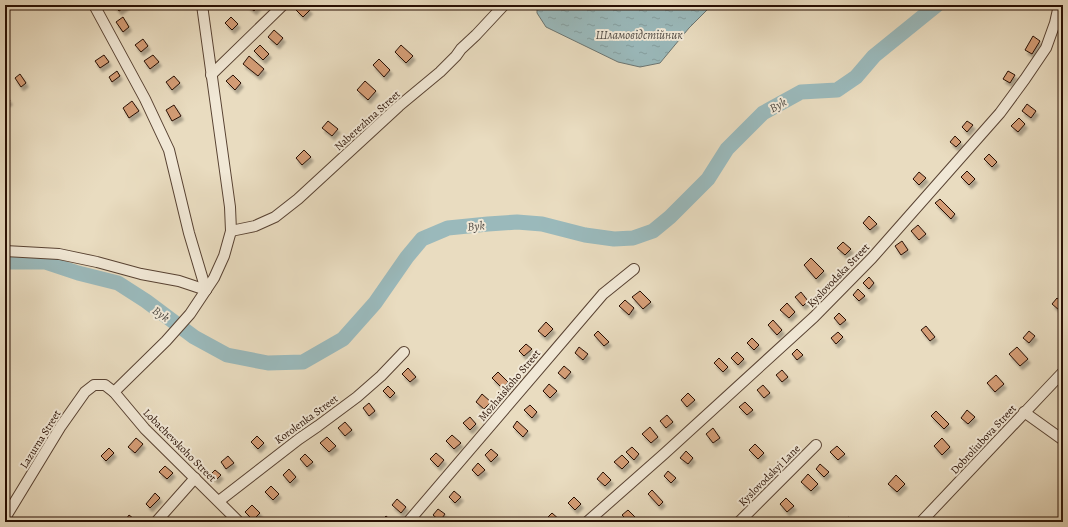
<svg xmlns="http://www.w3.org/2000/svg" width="1068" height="527" viewBox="0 0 1068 527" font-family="Alegreya,serif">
	<defs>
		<pattern id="water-ripples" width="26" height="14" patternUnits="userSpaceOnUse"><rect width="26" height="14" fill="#9ab9bb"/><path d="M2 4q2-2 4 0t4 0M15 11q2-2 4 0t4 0" fill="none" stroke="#859e9f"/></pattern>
		<filter id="shadow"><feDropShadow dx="2.5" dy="4" stdDeviation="1" flood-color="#0004"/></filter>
	</defs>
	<rect width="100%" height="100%" fill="#e9dcc0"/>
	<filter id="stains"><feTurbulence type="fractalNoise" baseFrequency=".005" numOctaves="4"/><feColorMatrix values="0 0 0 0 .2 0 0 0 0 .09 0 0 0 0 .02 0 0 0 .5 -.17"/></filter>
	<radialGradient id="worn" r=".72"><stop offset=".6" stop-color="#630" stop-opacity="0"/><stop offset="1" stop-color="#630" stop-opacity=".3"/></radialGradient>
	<path fill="url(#water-ripples)" stroke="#6c7571" d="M537 5H712L689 28 660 63 640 67 618 62 546 27 537 13Z"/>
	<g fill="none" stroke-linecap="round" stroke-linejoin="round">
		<path stroke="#9ab9bb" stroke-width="15" d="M5 262H45L78 273 118 283 146 301 194 337 227 355 268 363 303 362 343 339 375 303 407 257 422 239 448 228 488 224 517 222 542 224 585 235 614 239 633 238 653 231 670 217 708 179 727 149 763 113 801 92 837 90 856 77 874 56 937 5"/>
	</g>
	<g fill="#d49d76" stroke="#280f03" filter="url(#shadow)">
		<path d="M114 5H125L126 6 119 11Z"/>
		<path d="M247 5H259L254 11Z"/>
		<path d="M301 5H305L310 10 303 17 296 10Z"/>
		<path d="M123 17 129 27 123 32 116 22Z"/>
		<path d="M231 17 238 24 232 30 225 23Z"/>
		<path d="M274 30 283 38 277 45 268 37Z"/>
		<path d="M1033 36 1040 41 1032 54 1025 50Z"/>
		<path d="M143 39 148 46 141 52 135 45Z"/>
		<path d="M260 45 269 54 263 60 254 51Z"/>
		<path d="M401 45 413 56 406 63 395 52Z"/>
		<path d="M104 55 109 62 100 68 95 61Z"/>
		<path d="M153 55 159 62 150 69 144 61Z"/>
		<path d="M249 56 264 69 258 76 243 64Z"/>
		<path d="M379 59 390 70 384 77 373 65Z"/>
		<path d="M117 71 120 76 112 82 109 77Z"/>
		<path d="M1008 71 1015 75 1010 83 1003 79Z"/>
		<path d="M20 74 26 83 21 87 15 78Z"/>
		<path d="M233 75 241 83 235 90 226 81Z"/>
		<path d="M174 76 180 83 172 90 166 82Z"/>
		<path d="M365 81 376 91 368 100 357 90Z"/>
		<path d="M5 94 10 101 5 104Z"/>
		<path d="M132 101 139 111 129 118 123 108Z"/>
		<path d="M1027 104 1036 111 1031 118 1022 111Z"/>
		<path d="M174 105 181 116 172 121 166 110Z"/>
		<path d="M1019 118 1025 124 1018 132 1011 126Z"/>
		<path d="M328 121 338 129 332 136 322 128Z"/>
		<path d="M967 121 973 125 967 132 962 127Z"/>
		<path d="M955 136 961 142 956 147 950 142Z"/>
		<path d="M304 150 311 157 302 165 296 158Z"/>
		<path d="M989 154 997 162 992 167 984 159Z"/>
		<path d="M967 171 975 179 969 185 961 177Z"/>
		<path d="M919 172 926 178 919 185 913 179Z"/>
		<path d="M940 199 955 214 951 219 935 203Z"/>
		<path d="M869 216 877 224 870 230 863 223Z"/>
		<path d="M918 225 926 234 919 240 911 231Z"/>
		<path d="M902 241 908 250 901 255 895 246Z"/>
		<path d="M843 242 851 249 845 255 837 248Z"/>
		<path d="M811 258 824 271 816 279 804 265Z"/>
		<path d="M869 277 874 283 869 289 863 283Z"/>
		<path d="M858 289 865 296 859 301 853 295Z"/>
		<path d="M640 291 651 302 643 309 632 297Z"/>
		<path d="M801 292 808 301 803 306 795 297Z"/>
		<path d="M1057 298 1063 303V305L1059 310 1052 304Z"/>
		<path d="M625 300 634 308 629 315 619 306Z"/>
		<path d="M787 303 795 312 789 318 780 310Z"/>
		<path d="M839 313 846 320 840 325 834 318Z"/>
		<path d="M773 320 782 330 777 335 768 325Z"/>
		<path d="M546 322 553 329 545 337 538 331Z"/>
		<path d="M926 326 935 337 930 341 921 330Z"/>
		<path d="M598 331 609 342 604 346 594 335Z"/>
		<path d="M1029 331 1035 336 1029 343 1023 338Z"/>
		<path d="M838 332 843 337 836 344 831 338Z"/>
		<path d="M752 338 759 345 754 350 747 343Z"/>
		<path d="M526 344 532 349 524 356 519 351Z"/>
		<path d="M579 347 588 354 583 360 575 353Z"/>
		<path d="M1017 347 1028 359 1020 366 1009 354Z"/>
		<path d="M797 349 803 355 797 360 792 354Z"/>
		<path d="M737 352 744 359 738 365 731 358Z"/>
		<path d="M719 358 728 367 723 372 714 363Z"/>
		<path d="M564 366 571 372 565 379 558 373Z"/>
		<path d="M408 368 416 377 410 382 402 374Z"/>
		<path d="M782 370 788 377 782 382 776 375Z"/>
		<path d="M498 372 508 382 502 388 492 378Z"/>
		<path d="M996 375 1004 384 995 392 987 383Z"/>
		<path d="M549 384 557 391 550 398 543 391Z"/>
		<path d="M763 385 770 393 764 398 757 390Z"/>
		<path d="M388 386 395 393 390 398 383 391Z"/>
		<path d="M688 393 695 400 687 407 681 400Z"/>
		<path d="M482 394 491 402 484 409 476 402Z"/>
		<path d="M745 402 753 410 747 415 739 407Z"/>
		<path d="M369 403 375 411 369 416 363 408Z"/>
		<path d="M530 405 537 412 532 418 524 410Z"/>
		<path d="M967 410 975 417 968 424 961 418Z"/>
		<path d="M936 411 949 424 944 429 931 416Z"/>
		<path d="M667 415 673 422 666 428 660 421Z"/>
		<path d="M470 417 476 424 470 430 463 423Z"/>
		<path d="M517 421 528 431 523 437 513 427Z"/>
		<path d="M345 422 352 430 345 436 338 428Z"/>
		<path d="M650 427 658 437 651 443 642 434Z"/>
		<path d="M713 428 720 438 713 443 706 434Z"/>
		<path d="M452 435 461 443 454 449 446 441Z"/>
		<path d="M257 436 264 443 258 449 251 442Z"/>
		<path d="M327 437 336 446 329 452 320 443Z"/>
		<path d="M136 438 143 444 135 453 128 447Z"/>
		<path d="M942 438 950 447 942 455 934 446Z"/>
		<path d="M755 444 764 453 758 459 749 450Z"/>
		<path d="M837 446 845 454 838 460 830 452Z"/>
		<path d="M632 447 639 454 634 460 626 452Z"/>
		<path d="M109 448 114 453 106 461 101 456Z"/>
		<path d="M491 449 498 455 491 462 485 455Z"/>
		<path d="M686 451 693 458 688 464 680 458Z"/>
		<path d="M436 453 444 460 438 467 430 459Z"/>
		<path d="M305 454 313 462 307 467 300 459Z"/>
		<path d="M622 455 629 462 622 469 614 462Z"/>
		<path d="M228 456 234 463 226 469 221 462Z"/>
		<path d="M478 463 485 470 478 476 472 470Z"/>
		<path d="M820 464 829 472 824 477 816 469Z"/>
		<path d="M165 466 173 473 167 479 159 472Z"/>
		<path d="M289 469 296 477 290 483 283 475Z"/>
		<path d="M215 470 221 475 216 480 210 475Z"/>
		<path d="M668 471 676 478 671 483 664 476Z"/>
		<path d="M603 472 611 480 605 486 597 479Z"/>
		<path d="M808 474 818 484 811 491 801 482Z"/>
		<path d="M896 475 905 484 897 492 888 484Z"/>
		<path d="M271 486 279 494 273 500 265 492Z"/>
		<path d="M652 490 663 502 659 506 648 494Z"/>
		<path d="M454 491 461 497 455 503 449 497Z"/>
		<path d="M155 493 160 498 150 508 146 504Z"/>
		<path d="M574 497 581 504 575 510 568 503Z"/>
		<path d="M786 498 794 506 787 512 780 504Z"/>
		<path d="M397 499 406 507 401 513 392 505Z"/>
		<path d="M252 505 260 513 253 520 245 512Z"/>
		<path d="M438 509 445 514 440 521 433 515Z"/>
		<path d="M628 510 636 518 632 522H629L622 515Z"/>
		<path d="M552 513 561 521 560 522H551L547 518Z"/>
		<path d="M129 515 138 522H124Z"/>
		<path d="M386 516 393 522H380Z"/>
		<path d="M848 517 856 522H844Z"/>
		<path d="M198 518 202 522H194Z"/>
	</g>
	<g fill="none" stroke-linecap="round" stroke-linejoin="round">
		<g stroke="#584232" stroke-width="12">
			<g id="minor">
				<path d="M94 5 145 99 169 150 189 233 206 290"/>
				<path d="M211 75 283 5"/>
				<path d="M231 231 255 226 275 217 298 199 399 106 440 72 456 56 461 49 476 35 504 5"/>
				<path d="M5 251 59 254 97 262 141 274 179 281 206 290"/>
				<path d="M114 392 166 341 190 314 214 278 224 256 231 231 230 207 202 5"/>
				<path d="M1024 412 1063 440"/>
				<path d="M219 501 299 439 318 426 357 397 381 376 404 352"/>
				<path d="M5 518 61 426 85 392 94 385H105L114 392 145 429 239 522"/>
				<path d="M156 522 195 478"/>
				<path d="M408 522 603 294 634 269"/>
				<path d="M587 522 664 454 814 317 872 258 1000 113 1025 79 1046 48 1055 23 1059 5"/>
				<path d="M739 522 816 445"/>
				<path d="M921 522 1063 372"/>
			</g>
		</g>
		<use href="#minor" stroke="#f1e8d6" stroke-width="10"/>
	</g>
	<g text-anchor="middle" stroke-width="4" stroke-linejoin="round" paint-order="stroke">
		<g font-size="11" fill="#280f03" stroke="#f1e8d6">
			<text transform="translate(367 120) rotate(-42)" y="4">Naberezhna Street</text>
			<text transform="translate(838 275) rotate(-46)" y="4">Kyslovodska Street</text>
			<text transform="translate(509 385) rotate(-50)" y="4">Mozhaiskoho Street</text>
			<text transform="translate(306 419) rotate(-36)" y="4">Korolenka Street</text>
			<text transform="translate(40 439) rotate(-58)" y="4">Lazurna Street</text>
			<text transform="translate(983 439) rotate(-47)" y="4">Dobroliubova Street</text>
			<text transform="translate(180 445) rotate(45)" y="4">Lobachevskoho Street</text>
			<text transform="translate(769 475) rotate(-45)" y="4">Kyslovodskyi Lane</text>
		</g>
		<g font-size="12" font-style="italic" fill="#504a43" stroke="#f1e8d6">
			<text x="639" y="39">Шламовідстійник</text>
			<text transform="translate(778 105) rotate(-29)" y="4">Byk</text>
			<text transform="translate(476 226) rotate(-5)" y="4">Byk</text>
			<text transform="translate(161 314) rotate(35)" y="4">Byk</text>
		</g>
	</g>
	<rect width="1068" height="527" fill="none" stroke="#e9dcc0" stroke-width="20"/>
	<rect x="6" y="6" width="1056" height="515" fill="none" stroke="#280f03" stroke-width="2"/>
	<rect x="10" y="10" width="1048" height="507" fill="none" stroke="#280f03"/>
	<rect width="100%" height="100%" filter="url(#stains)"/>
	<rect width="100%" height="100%" fill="url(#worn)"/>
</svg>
